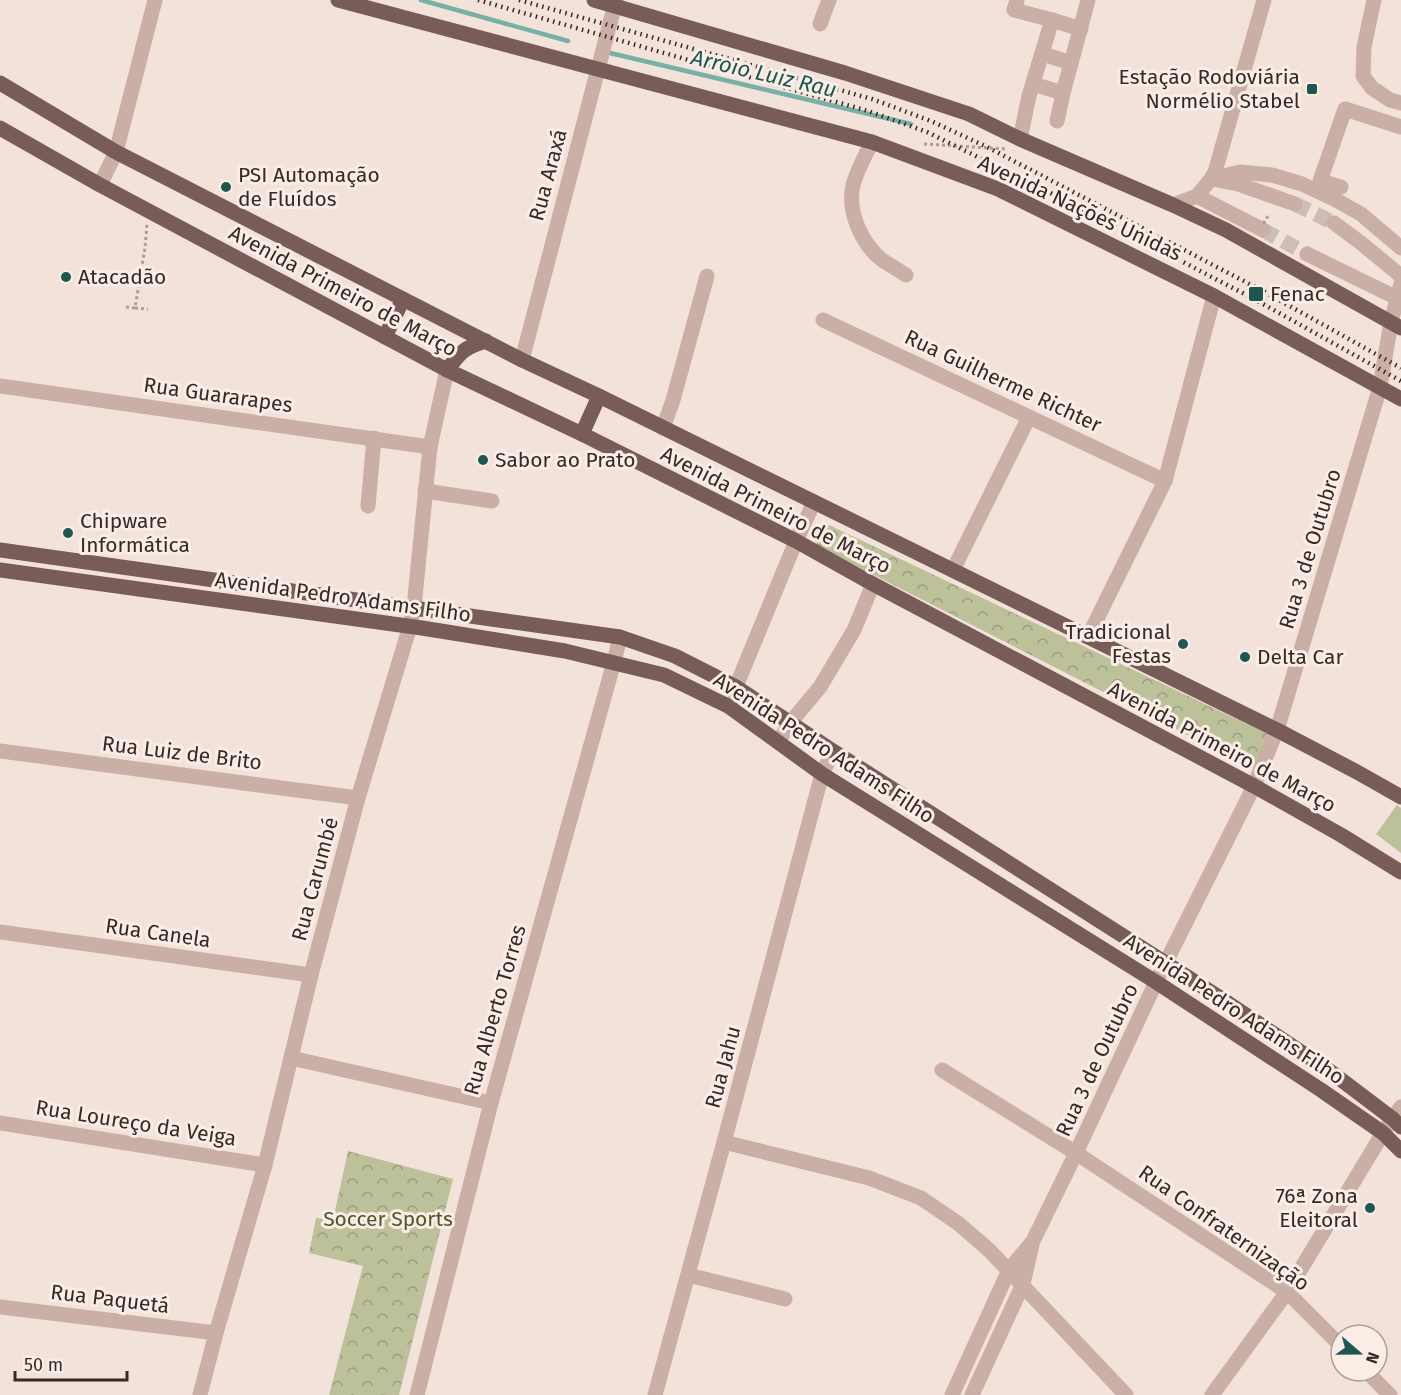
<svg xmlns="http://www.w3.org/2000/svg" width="1401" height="1395" viewBox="0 0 1401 1395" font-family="'Fira Sans',sans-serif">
	<defs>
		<pattern id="park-crowns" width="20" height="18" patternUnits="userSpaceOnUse" patternTransform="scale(1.5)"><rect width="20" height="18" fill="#bcc19a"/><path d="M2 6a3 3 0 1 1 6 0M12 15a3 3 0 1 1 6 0" fill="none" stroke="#9a9d7e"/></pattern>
	</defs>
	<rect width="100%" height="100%" fill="#f2e2da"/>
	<g fill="url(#park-crowns)">
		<path d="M827 524 1268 734 1254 769 819 547 813 539 818 525Z"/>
		<path d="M348 1151 453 1179 399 1395H329L363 1266 309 1253 316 1218 333 1220Z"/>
	</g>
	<path fill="#bcc19a" d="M1397 805 1401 808V853L1376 834Z"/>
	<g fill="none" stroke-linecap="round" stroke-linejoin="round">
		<g stroke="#78b0a7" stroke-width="4.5">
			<path d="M421 0 568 41"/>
			<path d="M610 53 911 124"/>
		</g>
		<g stroke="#ccbdb6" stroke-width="15" stroke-dasharray="15 8" stroke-linecap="butt">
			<path d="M1295 204 1334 223"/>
			<path d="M1263 230 1307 254"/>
		</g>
		<g stroke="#b69990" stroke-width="3" stroke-dasharray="3 3" stroke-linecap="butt">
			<path d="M924 144 1007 149"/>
			<path d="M126 307 135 308 145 248 147 224"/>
			<path d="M135 308 148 309"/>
		</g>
		<g stroke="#caafa6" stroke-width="15">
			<path d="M1017 0 1014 10 1052 20 1029 96 1020 139"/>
			<path d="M1374 0 1364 47 1363 76 1372 88 1390 100 1401 103"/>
			<path d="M1052 20 1081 29"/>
			<path d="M820 24 829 0"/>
			<path d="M1043 54 1071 63"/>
			<path d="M1033 84 1063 93"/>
			<path d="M1057 121 1063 93 1088 0"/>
			<path d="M872 142C865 156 857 170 853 185 847 211 861 243 882 260 890 265 898 270 906 275"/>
			<path d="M1211 179 1240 172 1272 175 1302 184 1334 199 1361 214 1401 248"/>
			<path d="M1217 180 1238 184 1295 204"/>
			<path d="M100 185 116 152 155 0"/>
			<path d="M1341 187 1320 181 1345 109 1401 127"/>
			<path d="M1197 196 1263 230"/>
			<path d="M1173 205 1197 196 1211 179 1215 172 1264 0"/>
			<path d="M1334 223 1361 243 1401 276"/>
			<path d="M1307 254 1397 298"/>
			<path d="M823 320 1165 481"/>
			<path d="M522 360 616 0"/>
			<path d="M0 386 430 447"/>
			<path d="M663 428 673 400 707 276"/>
			<path d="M425 491 492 501"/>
			<path d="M368 506 374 438"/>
			<path d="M953 570 1029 417"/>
			<path d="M1088 637 1165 481 1214 296"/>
			<path d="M728 706 796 541 814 502"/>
			<path d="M778 742 790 723 820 687 854 630 873 584"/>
			<path d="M0 751 358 798"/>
			<path d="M0 932 311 975"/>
			<path d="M291 1058 491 1103"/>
			<path d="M942 1070 1076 1153 1287 1292 1341 1346"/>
			<path d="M0 1123 265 1165"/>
			<path d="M724 1142 869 1178 921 1198 959 1224 989 1250 1126 1395"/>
			<path d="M688 1275 785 1299"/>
			<path d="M0 1307 216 1333"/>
			<path d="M1366 1371 1390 1395"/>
			<path d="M200 1395 216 1333 265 1165 311 975 358 798 410 626 414 607 430 447 447 370"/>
			<path d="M417 1395 491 1103 614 662 620 637"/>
			<path d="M655 1395 724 1142 822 774 833 751"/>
			<path d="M952 1395 1009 1270 1033 1241 1076 1153 1156 982 1254 786 1277 730 1380 387 1391 322 1401 284"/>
			<path d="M972 1395 1023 1284 1032 1245"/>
			<path d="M1212 1395 1287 1292 1383 1133 1401 1107"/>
		</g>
		<g stroke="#785c57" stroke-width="15">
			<path d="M338 0 872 142 998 189 1214 296 1401 399"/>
			<path d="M594 0 845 73 969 114 1020 139 1173 205 1226 230 1401 328"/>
			<path d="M0 83 116 152 522 360 599 396 1277 730 1357 772 1401 797"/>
			<path d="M0 128 100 185 447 370 582 434 796 541 873 584 1254 786 1341 835 1401 872"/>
			<path d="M385 337 403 299"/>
			<path d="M447 370C460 353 464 347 486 341"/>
			<path d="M582 434 599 396"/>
			<path d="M0 550 620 637 675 656 736 687 833 751 1219 997 1331 1072 1393 1119 1401 1127"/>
			<path d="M0 570 422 628 565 651 664 675 728 706 822 774 1156 982 1321 1090 1383 1133 1401 1151"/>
		</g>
		<g stroke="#362927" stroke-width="4.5" stroke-dasharray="1.5 4.5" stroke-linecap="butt">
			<path d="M478 0 868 111 927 132 1045 190 1254 299 1401 381"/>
			<path d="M519 0 872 99 931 121 987 147 1259 289 1401 368"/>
		</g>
		<path stroke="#b69990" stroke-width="3" stroke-dasharray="3 3" stroke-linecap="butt" d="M1268 216 1264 222 1268 224"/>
	</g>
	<g fill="#1c5851" stroke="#faede6" stroke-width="2">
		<rect x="1306" y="83" width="12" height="12" rx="3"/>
		<circle cx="226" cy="187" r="6"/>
		<circle cx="66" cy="277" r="6"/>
		<rect x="1248" y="286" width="16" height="16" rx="3"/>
		<circle cx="483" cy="460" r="6"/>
		<circle cx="68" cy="533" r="6"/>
		<circle cx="1183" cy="644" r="6"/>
		<circle cx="1245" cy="657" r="6"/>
		<circle cx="1370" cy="1208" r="6"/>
	</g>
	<g text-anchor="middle" stroke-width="6" stroke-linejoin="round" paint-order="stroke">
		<g font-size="21" fill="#362927" stroke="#faede6" text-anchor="start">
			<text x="1300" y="84" text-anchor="end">Estação Rodoviária<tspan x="1300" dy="24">Normélio Stabel</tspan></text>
			<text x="238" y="182">PSI Automação<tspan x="238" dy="24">de Fluídos</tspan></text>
			<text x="78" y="284">Atacadão</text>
			<text x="1270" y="301">Fenac</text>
			<text x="495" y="467">Sabor ao Prato</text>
			<text x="80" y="528">Chipware<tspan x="80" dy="24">Informática</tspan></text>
			<text x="1171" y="639" text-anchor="end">Tradicional<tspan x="1171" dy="24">Festas</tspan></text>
			<text x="1257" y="664">Delta Car</text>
			<text x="1358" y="1203" text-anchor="end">76ª Zona<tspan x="1358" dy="24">Eleitoral</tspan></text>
		</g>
		<g font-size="21" fill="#362927" stroke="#faede6">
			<text transform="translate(548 175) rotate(-75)" y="7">Rua Araxá</text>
			<text transform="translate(1080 208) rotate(25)" y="7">Avenida Nações Unidas</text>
			<text transform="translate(343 291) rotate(28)" y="7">Avenida Primeiro de Março</text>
			<text transform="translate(1003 381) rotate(25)" y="7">Rua Guilherme Richter</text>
			<text transform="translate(218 395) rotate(8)" y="7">Rua Guararapes</text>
			<text transform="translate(776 510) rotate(27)" y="7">Avenida Primeiro de Março</text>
			<text transform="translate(1310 549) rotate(-73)" y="7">Rua 3 de Outubro</text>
			<text transform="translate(343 597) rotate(8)" y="7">Avenida Pedro Adams Filho</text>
			<text transform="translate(1222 747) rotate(28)" y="7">Avenida Primeiro de Março</text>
			<text transform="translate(824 748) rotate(33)" y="7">Avenida Pedro Adams Filho</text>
			<text transform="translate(182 753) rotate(7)" y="7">Rua Luiz de Brito</text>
			<text transform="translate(315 879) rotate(-75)" y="7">Rua Carumbé</text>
			<text transform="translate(158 933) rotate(8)" y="7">Rua Canela</text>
			<text transform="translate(1234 1009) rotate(33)" y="7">Avenida Pedro Adams Filho</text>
			<text transform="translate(495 1010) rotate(-74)" y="7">Rua Alberto Torres</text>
			<text transform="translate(1097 1060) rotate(-65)" y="7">Rua 3 de Outubro</text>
			<text transform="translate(723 1067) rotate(-75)" y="7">Rua Jahu</text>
			<text transform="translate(136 1123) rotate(9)" y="7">Rua Loureço da Veiga</text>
			<text transform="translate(1224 1228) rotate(35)" y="7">Rua Confraternização</text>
			<text transform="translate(110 1299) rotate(7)" y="7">Rua Paquetá</text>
		</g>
		<g font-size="21" fill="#4d552a" stroke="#faede6">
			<text x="388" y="1226">Soccer Sports</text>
		</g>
		<g font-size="22" font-style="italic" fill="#1c5851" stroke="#faede6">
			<text transform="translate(764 73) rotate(13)" y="8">Arroio Luiz Rau</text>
		</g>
	</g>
	<g transform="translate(1359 1353) rotate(110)"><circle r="28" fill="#faede6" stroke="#ac9f9a" stroke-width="1.5"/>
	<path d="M0-4.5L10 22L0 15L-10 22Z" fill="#1c5851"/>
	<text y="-9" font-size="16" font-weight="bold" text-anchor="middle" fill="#362927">N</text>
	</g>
	<path d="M15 1371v9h112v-9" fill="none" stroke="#362927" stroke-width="3"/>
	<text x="24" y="1371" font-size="18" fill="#362927" stroke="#faede6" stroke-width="4.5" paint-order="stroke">50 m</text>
</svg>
